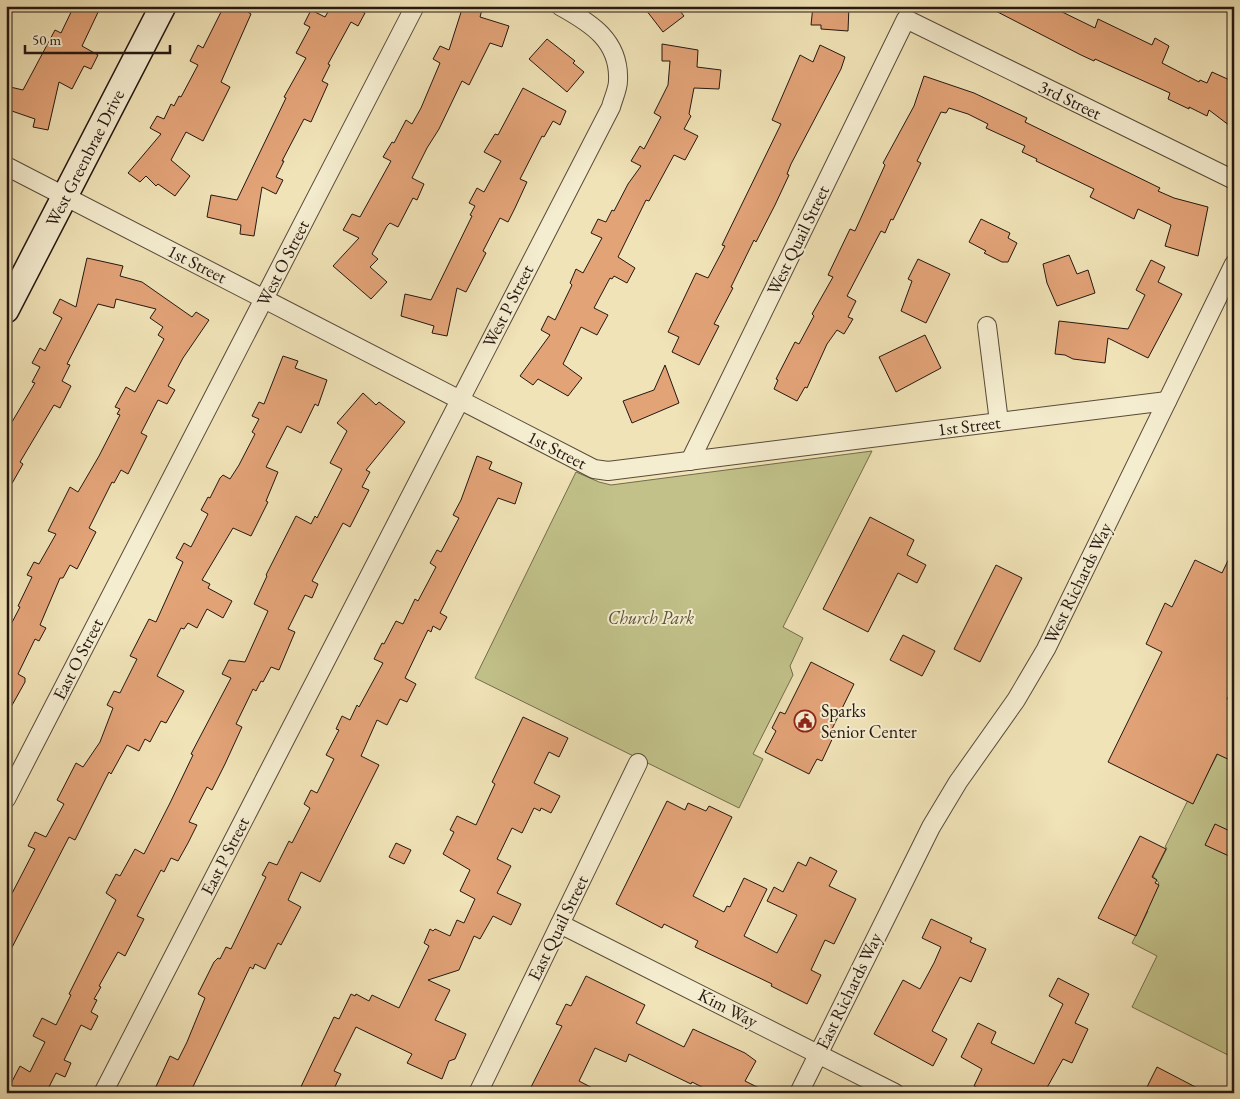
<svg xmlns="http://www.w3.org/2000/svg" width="1240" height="1099" viewBox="0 0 1240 1099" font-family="'EB Garamond',serif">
	<rect width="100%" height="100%" fill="#f0e3b7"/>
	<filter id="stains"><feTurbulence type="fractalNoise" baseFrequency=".004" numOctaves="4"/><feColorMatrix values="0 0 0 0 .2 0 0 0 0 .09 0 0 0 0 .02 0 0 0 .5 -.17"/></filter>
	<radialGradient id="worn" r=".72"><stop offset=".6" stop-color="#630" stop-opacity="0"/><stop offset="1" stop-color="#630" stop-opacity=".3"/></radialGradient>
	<g fill="#c1c189" stroke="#736c4d">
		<path d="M872 451 783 627 803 638 790 666 793 675 753 754 763 759 739 808 475 678 576 472 599 482 611 485Z"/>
		<path d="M1234 722V1058L1132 1007 1157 956 1132 943 1148 911 1138 906 1149 904 1159 883 1153 876 1167 848 1165 847 1188 800 1193 802Z"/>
	</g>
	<g fill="#e2a377" stroke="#251711">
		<path d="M74 6H101L82 46 98 55 91 69 84 66 72 89 59 82 48 130 33 127 35 119 6 109V86L23 90 55 30 61 33Z"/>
		<path d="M224 6H239L251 14 221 82 230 87 203 141 186 132 171 160 190 176 175 196 158 184 156 186 146 176 140 182 128 173 161 134 150 128 157 116 164 119 171 104 174 106 179 96 181 97 198 65 190 61 198 45 203 48Z"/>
		<path d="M321 6H359L358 9 365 13 358 26 351 22 328 64 330 65 322 81 328 84 311 122 304 119 282 161H284L276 177 283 180 276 194 262 187 254 236 240 234 241 225 207 217 211 195 237 200 286 98 284 97 306 58 296 53 310 27 304 24 311 10 325 17 329 10Z"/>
		<path d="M463 6H483L480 17 509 26 502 47 490 43 469 85 462 81 439 129 427 148 412 178 424 184 417 200 413 198 398 227 390 223 387 226 372 254 378 259 370 267 387 282 371 299 333 266 359 238 343 230 352 214 360 217 391 161 383 157 392 142 394 143 406 120 412 124 421 108 440 63 433 59 440 46 449 50Z"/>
		<path d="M643 6H676L684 16 663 32Z"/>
		<path d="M813 6H849L848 31 821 29V25H811Z"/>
		<path d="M986 6H1050L1095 28 1098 19 1152 45 1155 38 1169 46 1162 63 1199 82 1200 80 1207 83 1212 72 1234 82V129L1209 110 1207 116 1189 107V109L1168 99 1170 93 1095 59 1094 61 1081 55Z"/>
		<path d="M547 39 575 61 573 63 584 72 567 92 529 59Z"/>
		<path d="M662 44 698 50 697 67 721 70 719 89 694 88 689 114 691 116 684 129 698 136 685 160 674 155 649 201 646 200 618 257 635 268 627 283 614 276 612 279 610 278 594 308 608 315 597 335 581 327 563 364 582 378 568 396 538 379 533 385 520 376 550 335 541 330 548 316 555 320 572 285 570 283 576 269 583 273 602 238 591 233 598 219 606 222 612 210 614 211 628 184 641 166 631 161 640 146 644 149 661 117 654 113 668 85 670 61H662Z"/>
		<path d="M820 45 845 57 841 69 791 164 787 174 789 175 775 205 756 242 754 240 731 287 733 288 714 324 719 326 699 365 672 352 679 337 668 332 696 273 708 278 725 246 722 245 781 124 772 120 800 55 813 62Z"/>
		<path d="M924 76 974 93 1027 118 1025 122 1160 188 1158 191 1174 198 1208 207 1198 256 1165 246 1171 225 1138 209 1134 219 1090 197 1094 189 1036 161 1037 159 1022 152 1025 146 986 128 988 124 968 114 949 108 946 113 941 112 917 161 921 163 893 220 891 219 885 233 881 231 847 296 856 301 848 317 853 319 844 334 837 330 827 344 807 388 805 387 797 401 774 389 778 380 776 379 795 342 799 344 814 316 812 314 833 277 828 275 850 229 855 231 885 165 883 163 914 106Z"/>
		<path d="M523 88 566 111 560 125 553 121 544 137 542 136 520 179 527 182 515 208 508 222 500 218 483 251 486 253 466 292 457 288 447 336 432 333 434 326 401 316 405 294 431 300 472 216 470 215 475 206 469 203 477 188 484 192 501 161 484 152 495 134 498 135Z"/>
		<path d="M981 219 1010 233 1008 238 1017 243 1008 262H1002L984 253 986 251 969 242Z"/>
		<path d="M1069 255 1077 274 1088 270 1095 293 1057 306 1047 283 1043 264Z"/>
		<path d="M87 258 123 266 120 276 142 282 192 317 196 312 209 320 183 358 168 386 175 390 167 404 158 400 141 433 147 436 128 474 121 470 114 483 112 482 89 528 96 532 77 569 70 565 63 578H60L40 625 46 628 39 641 35 639 18 674 25 678V682L6 716V634L20 607 18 606 32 577 27 575 34 562 39 564 56 534 48 531 70 487 78 492 99 456 120 415 117 414 120 409 115 407 126 387 135 392 164 339 158 335 163 327 150 318 156 309 116 299 114 308 98 304 67 364 70 365 62 381 71 386 60 408 54 405 20 462 23 464 6 494V432L35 383 32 382 40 367 32 363 40 348 45 351 62 318 53 313 60 299 76 307Z"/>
		<path d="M918 259 950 274 926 323 901 311 912 281 908 279Z"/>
		<path d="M1151 260 1165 267 1158 282 1182 294 1148 358 1108 338 1105 363 1073 359 1065 355 1055 354 1059 321 1128 329 1145 295 1136 290Z"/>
		<path d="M925 335 941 368 896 392 879 357Z"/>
		<path d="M283 356 298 361 295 368 327 380 318 406 315 404 301 433 287 426 266 467 278 472 266 501 268 502 251 536 233 528 202 580 210 584 208 588 232 601 223 618 207 609 197 628 188 623 184 629 181 628 157 676 184 691 166 723 161 721 150 742 145 739 139 751 127 745 111 774 109 772 75 840 69 837 6 959V905L35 849 28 846 35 832 46 837 64 804 57 800 76 763 83 767 100 742 113 708 107 705 114 691 120 693 137 659 130 656 149 619 156 622 183 562 176 558 184 543 191 547 208 514 201 510 208 497 210 498 220 478 223 475 230 479 239 465 255 434 252 432 259 419 252 416 259 402 264 404Z"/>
		<path d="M665 365 679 403 632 423 623 401 654 390Z"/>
		<path d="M363 393 376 405 379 402 405 422 366 470 370 472 362 487 369 490 350 527 343 523 312 581 318 584 312 598 305 595 288 629 295 632 279 670 271 667 263 682 261 681 256 691 253 689 236 724 242 727 225 764 212 790 207 787 189 822 197 825 188 843 178 861 171 858 164 872 161 870 137 916 144 919 125 956 118 952 99 986 101 987 94 999 97 1000 91 1012 98 1016 91 1030 81 1025 64 1060 71 1063 65 1077 56 1073 46 1093H6L20 1066 30 1072 45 1042 33 1036 42 1018 56 1025 71 995 69 994 116 900 106 893 116 874 120 876 135 849 144 854 170 803 193 755 191 754 231 678 222 674 229 660 245 662 268 611 254 604 267 576 266 575 296 516 311 524 315 516 317 518 342 469 330 463 347 431 337 423Z"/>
		<path d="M477 456 492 462 489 469 522 483 515 504 498 498 440 613 447 617 440 630 433 626 431 632 428 630 405 678 416 684 407 702 400 699 387 725 377 720 361 756 379 765 320 882 301 872 288 900 301 907 281 945 278 943 265 969 255 964 253 969 250 967 190 1093H153L170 1056 178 1060 187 1042 205 998 198 994 214 962 218 958 220 959 226 947 231 949 266 877 262 875 269 862 277 865 289 841 292 843 310 808 304 804 311 790 317 793 334 759 326 755 339 730 336 729 342 716 350 720 357 705 359 707 383 663 374 659 382 643 384 644 396 621 403 624 415 599 418 601 436 567 430 563 437 550 441 552 459 518 453 515 461 500Z"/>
		<path d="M870 517 914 540 907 555 926 565 917 583 898 573 868 632 823 609Z"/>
		<path d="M1234 548V686L1227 699 1234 702V762L1217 754 1193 804 1108 762 1162 652 1146 644 1165 603 1172 607 1195 560 1222 573Z"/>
		<path d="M996 565 1022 578 980 662 954 649Z"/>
		<path d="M903 635 935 651 922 676 890 660Z"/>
		<path d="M811 662 854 684 831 731 835 733 822 761 817 759 809 774 765 752 776 731 772 728 780 712 785 714Z"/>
		<path d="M523 717 568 738 559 757 549 752 534 783 560 796 551 813 541 808 540 811 534 808 522 833 512 828 497 859 511 866 497 893 521 904 511 925 493 916 480 939 474 936 459 970 428 980 450 990 435 1020 466 1034 455 1059 449 1061 442 1079 407 1063 412 1054 356 1027 334 1071 341 1074 332 1093H298L334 1017 339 1019 351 994 355 996 356 994 369 1001 372 995 399 1008 429 946 424 943 430 929 433 931 435 929 450 936 457 920 464 923 475 899 460 891 470 870 443 854 454 832 450 830 457 816 476 825 495 784 492 782Z"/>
		<path d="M667 801 685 810 688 803 706 811 709 806 732 817 693 896 724 912 727 906 730 907 744 878 767 889 744 936 777 953 797 915 767 901 774 887 783 892 798 862 806 866 810 857 837 871 829 886 856 899 834 944 825 940 811 970 821 975 807 1004 771 986 772 984 695 947 698 941 664 924 662 928 616 904Z"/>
		<path d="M1215 824 1234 833V847L1229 856 1205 845Z"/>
		<path d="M1140 836 1166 849 1152 877 1157 880 1155 883 1159 885 1136 936 1098 918Z"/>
		<path d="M396 843 411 850 404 864 389 857Z"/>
		<path d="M931 919 972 938 970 942 986 949 971 982 960 977 932 1031 947 1039 933 1066 874 1034 903 980 920 989 934 963 941 947 922 938Z"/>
		<path d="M586 976 645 1005 636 1023 684 1047 693 1029 745 1053 756 1061 745 1081 769 1093H714L692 1082 691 1084 629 1054 626 1062 595 1048 579 1081 602 1093H528L562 1026 556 1024 566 1004 571 1006Z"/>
		<path d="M1058 978 1089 994 1075 1023 1088 1029 1072 1063 1063 1059 1044 1093H989L974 1086 982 1069 961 1057 978 1023 996 1032 991 1043 1034 1064 1063 1004 1049 996Z"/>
		<path d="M1157 1067 1207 1093H1144Z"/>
	</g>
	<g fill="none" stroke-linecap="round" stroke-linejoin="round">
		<g stroke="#584a3a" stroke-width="20">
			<g id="street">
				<path d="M6 166 594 469 608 471 1167 401"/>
				<path d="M987 326 999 422"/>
				<path d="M690 461 906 19 1234 180"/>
				<path d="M6 799 415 6"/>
				<path d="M560 924 895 1093"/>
				<path d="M103 1093 611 107C613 99 618 89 618 81 620 41 591 23 560 6"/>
				<path d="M478 1093 638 763"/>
				<path d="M799 1093 931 827 958 782 1016 700 1046 649 1234 264"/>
			</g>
		</g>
		<g stroke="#251711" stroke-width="28">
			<path id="secondary" d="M6 310 163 6"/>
		</g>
		<use href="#street" stroke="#f5edd0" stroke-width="18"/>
		<use href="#secondary" stroke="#f5edd0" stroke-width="25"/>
	</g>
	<defs>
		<g id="civic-ring" transform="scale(1.125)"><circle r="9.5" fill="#f5edd0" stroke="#8f2418" stroke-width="1.5"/><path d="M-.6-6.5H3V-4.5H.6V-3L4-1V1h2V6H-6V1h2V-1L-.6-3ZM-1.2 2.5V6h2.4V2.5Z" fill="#8f2418"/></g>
	</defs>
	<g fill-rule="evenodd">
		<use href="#civic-ring" x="805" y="721"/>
	</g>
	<g text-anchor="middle" stroke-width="4" stroke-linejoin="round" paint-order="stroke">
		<g font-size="18" fill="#251711" stroke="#f5edd0">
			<text transform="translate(1070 100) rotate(26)" y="6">3rd Street</text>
			<text transform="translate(85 158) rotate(-63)" y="6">West Greenbrae Drive</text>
			<text transform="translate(798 240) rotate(-64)" y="6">West Quail Street</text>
			<text transform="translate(283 263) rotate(-63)" y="6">West O Street</text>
			<text transform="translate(197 264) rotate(27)" y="6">1st Street</text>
			<text transform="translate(508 306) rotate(-63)" y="6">West P Street</text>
			<text transform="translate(969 426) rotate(-7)" y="6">1st Street</text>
			<text transform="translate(557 450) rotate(27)" y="6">1st Street</text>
			<text transform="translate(1078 583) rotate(-64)" y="6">West Richards Way</text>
			<text transform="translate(78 659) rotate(-63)" y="6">East O Street</text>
			<text transform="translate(225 856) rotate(-63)" y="6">East P Street</text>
			<text transform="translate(558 928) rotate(-64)" y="6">East Quail Street</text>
			<text transform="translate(849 991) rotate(-64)" y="6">East Richards Way</text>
			<text transform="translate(728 1008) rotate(27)" y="6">Kim Way</text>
		</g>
		<g font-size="18" font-style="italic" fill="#5c523b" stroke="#f5edd0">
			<text x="651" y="624">Church Park</text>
		</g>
		<g font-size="18" fill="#251711" stroke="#f5edd0" text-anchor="start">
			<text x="821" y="717">Sparks<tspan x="821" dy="21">Senior Center</tspan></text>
		</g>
	</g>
	<rect width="1240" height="1099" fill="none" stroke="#f0e3b7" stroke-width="25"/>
	<rect x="8" y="8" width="1225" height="1084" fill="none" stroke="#251711" stroke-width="2.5"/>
	<rect x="12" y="12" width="1215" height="1074" fill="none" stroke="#251711"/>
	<path d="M25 45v8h145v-8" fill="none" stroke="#251711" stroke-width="2.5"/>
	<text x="32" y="45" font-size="15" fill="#251711" stroke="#f5edd0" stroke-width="4" paint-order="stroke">50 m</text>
	<rect width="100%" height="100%" filter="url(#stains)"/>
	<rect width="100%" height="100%" fill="url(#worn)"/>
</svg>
